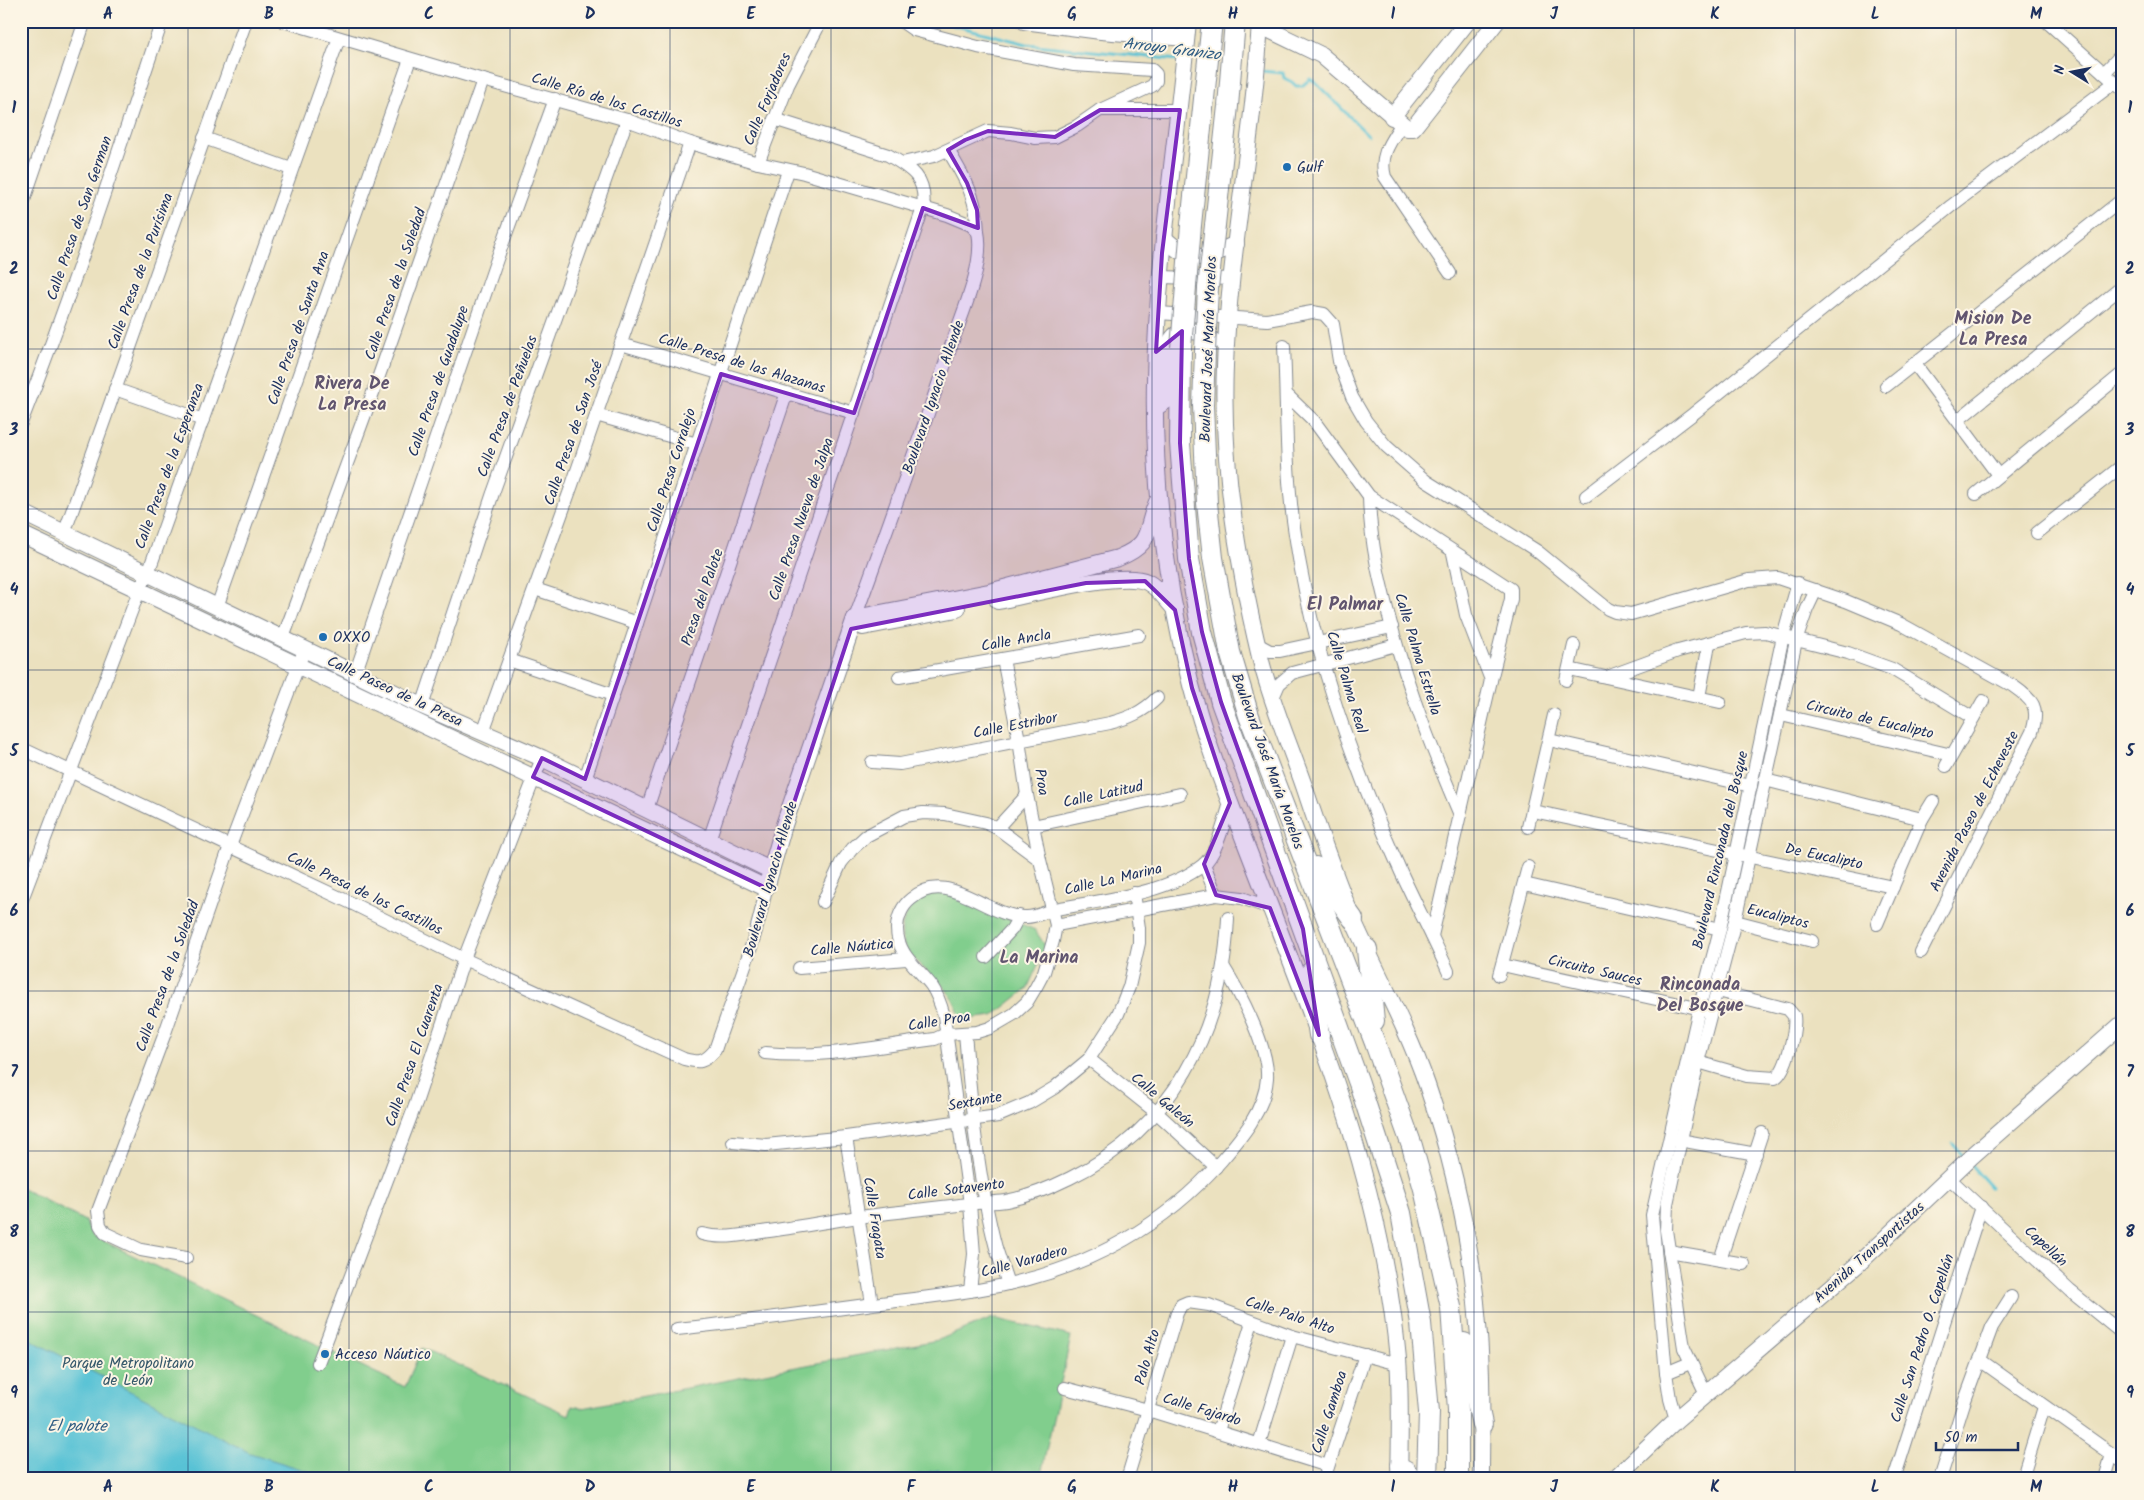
<svg xmlns="http://www.w3.org/2000/svg" width="2144" height="1500" viewBox="0 0 2144 1500" font-family="Kalam,sans-serif">
	<rect width="100%" height="100%" fill="#fcf5e5"/>
	<filter id="ink" filterUnits="userSpaceOnUse"><feTurbulence type="fractalNoise" baseFrequency=".02" numOctaves="2"/><feDisplacementMap in="SourceGraphic" scale="10" xChannelSelector="R" yChannelSelector="G"/><feConvolveMatrix kernelMatrix="1 2 1 2 8 2 1 2 1" color-interpolation-filters="sRGB"/></filter>
	<filter id="wash" filterUnits="userSpaceOnUse"><feTurbulence type="fractalNoise" baseFrequency=".0096" numOctaves="4" result="noise"/><feDisplacementMap in="SourceGraphic" scale="20" xChannelSelector="R" yChannelSelector="G"/><feGaussianBlur stdDeviation="1.12" result="paint"/><feColorMatrix in="noise" values="0 0 0 0 0 0 0 0 0 0 0 0 0 0 0 0 0 1.4 0 .05"/><feComposite in="paint" operator="in"/></filter>
	<g filter="url(#wash)">
		<rect width="100%" height="100%" fill="#ebe1bf"/>
		<g fill="#81ce8d" stroke="#4e7e76">
			<path d="M945 891 1035 930 1046 947 1027 989 993 1016 969 1019 964 1022 960 1020C956 989 929 976 910 955 895 938 902 914 917 900 920 898 923 895 926 893 932 892 939 892 945 891Z"/>
			<path d="M21 1188 85 1221 93 1236 405 1387 422 1348 569 1415 572 1406 582 1408 938 1340 993 1318 1071 1336 1040 1479H21Z"/>
		</g>
		<g fill="#59c2d5" stroke="#3a789a">
			<path d="M21 1335 250 1453 333 1479H21Z"/>
			<path d="M939 1470 938 1479H898Z"/>
		</g>
		<g fill="none" stroke-linecap="round" stroke-linejoin="round">
			<g stroke="#59c2d5" stroke-width="3">
				<path d="M946 21 953 25 1027 44 1178 60"/>
				<path d="M1261 71 1283 73 1284 78 1292 82 1296 86H1302L1310 79 1314 81 1368 135"/>
				<path d="M1953 1144 1963 1156"/>
				<path d="M1971 1165 1990 1187"/>
			</g>
		</g>
	</g>
	<g filter="url(#ink)">
		<g fill="none" stroke-linecap="round" stroke-linejoin="round">
			<g stroke="#83888e" stroke-width="14">
				<g id="minor">
					<path d="M283 21 483 80 627 120 690 143 758 163 804 173 947 215 971 225 978 232C985 265 961 316 950 349 920 439 887 529 855 618"/>
					<path d="M901 21 914 30 978 47 1074 65 1152 70 1156 74V81L1152 86 1100 110"/>
					<path d="M2046 21 2123 90"/>
					<path d="M2104 73 2123 53"/>
					<path d="M1401 125C1390 142 1379 156 1385 177L1450 273"/>
					<path d="M204 138 291 169"/>
					<path d="M948 150C965 179 977 197 978 232"/>
					<path d="M758 163 788 85 821 21"/>
					<path d="M902 163 934 156 988 131 1011 133 1035 138 1055 137 1077 126 1100 110H1180"/>
					<path d="M21 209 85 21"/>
					<path d="M1160 277 1233 279"/>
					<path d="M1158 313 1267 320 1312 312 1324 314 1333 324 1339 361 1352 397 1366 421 1386 446 1426 481 1537 551 1608 609 1615 612 1631 614 1749 580 1778 578 1846 601 1901 624 2013 686C2033 700 2040 707 2032 732L1921 952"/>
					<path d="M621 344 854 413"/>
					<path d="M1284 346C1287 408 1285 472 1295 534 1312 651 1352 764 1401 872 1416 905 1433 937 1448 971"/>
					<path d="M1915 364 1998 475"/>
					<path d="M1886 386 2123 199"/>
					<path d="M115 389 203 420"/>
					<path d="M1286 394 1314 421 1369 496 1511 589V599L1491 680 1432 936"/>
					<path d="M596 415 697 444"/>
					<path d="M1958 420 2123 286"/>
					<path d="M21 423C73 291 117 156 162 21"/>
					<path d="M1976 494 2123 373"/>
					<path d="M1369 496C1370 542 1380 584 1392 628 1409 692 1434 754 1460 815"/>
					<path d="M1586 496 1693 414 1951 206 2114 83"/>
					<path d="M65 531 246 21"/>
					<path d="M2037 533 2123 465"/>
					<path d="M1453 553 1466 615 1491 680"/>
					<path d="M535 589 637 623"/>
					<path d="M217 607 410 59"/>
					<path d="M283 638 374 390 483 80"/>
					<path d="M1257 644 1270 651H1280L1392 627"/>
					<path d="M509 660 613 695"/>
					<path d="M1569 669 1720 702"/>
					<path d="M355 674 497 259 555 99"/>
					<path d="M899 677 1139 635"/>
					<path d="M1607 677 1678 651 1746 633 1765 632 1848 653 1892 669 1973 718"/>
					<path d="M1566 680 1574 645"/>
					<path d="M1699 697 1709 644"/>
					<path d="M1272 700 1279 684 1292 673 1396 645"/>
					<path d="M422 706 493 493 627 120"/>
					<path d="M1781 715 1952 755"/>
					<path d="M483 732 572 485 690 143"/>
					<path d="M1549 740 1751 786"/>
					<path d="M21 748 349 902 464 959 684 1059C699 1063 704 1063 715 1050 733 996 756 944 766 888"/>
					<path d="M872 762 900 764 1110 723C1129 718 1143 712 1157 698"/>
					<path d="M1946 766 1983 701"/>
					<path d="M585 779 788 171"/>
					<path d="M1765 780 1922 819"/>
					<path d="M647 809 786 395"/>
					<path d="M1533 811 1893 887"/>
					<path d="M1033 826 1180 794"/>
					<path d="M1528 827 1554 715"/>
					<path d="M997 828 1027 795"/>
					<path d="M709 840 923 208C927 178 912 169 888 155L774 119"/>
					<path d="M1204 864 1216 895"/>
					<path d="M1524 884 1720 929"/>
					<path d="M21 902 139 591 148 573 339 38"/>
					<path d="M823 902 841 863 852 849 866 836 904 816 923 813 945 814 986 823 997 828 1040 860"/>
					<path d="M1735 921 1812 941"/>
					<path d="M1877 924 1922 819 1933 801"/>
					<path d="M1056 925 1216 895 1242 898 1270 908"/>
					<path d="M986 957 1012 929 1019 916"/>
					<path d="M1502 965 1706 1010"/>
					<path d="M799 968 906 959"/>
					<path d="M1499 975 1528 867"/>
					<path d="M965 1033C971 1104 978 1180 996 1248 1000 1260 1004 1272 1008 1284"/>
					<path d="M765 1053C822 1059 879 1046 935 1039L946 1034 977 1032 990 1028 1014 1014 1027 1002 1036 987 1044 972 1053 941 1056 925 1040 860 1027 795 1019 740 1003 659"/>
					<path d="M1089 1059 1157 1113 1216 1167"/>
					<path d="M1698 1062 1747 1076 1775 1078C1787 1071 1796 1029 1794 1016L1788 1009 1717 991"/>
					<path d="M846 1137 872 1304"/>
					<path d="M1674 1139 1756 1154"/>
					<path d="M733 1142 766 1145 846 1137 998 1116 1029 1103 1054 1088 1089 1059 1118 1014 1129 987 1139 943V928L1134 893"/>
					<path d="M1949 1178 2070 1291 2123 1334"/>
					<path d="M702 1234C724 1240 747 1234 769 1231 799 1227 829 1221 859 1217 895 1212 932 1208 968 1204 980 1202 993 1203 1006 1201 1027 1197 1050 1188 1070 1178 1173 1128 1223 1030 1228 918"/>
					<path d="M1669 1251 1744 1264"/>
					<path d="M186 1258 141 1250 105 1233 100 1225 98 1211 165 1033 230 846 305 648"/>
					<path d="M1720 1260 1762 1133"/>
					<path d="M970 1291 974 1254 970 1204 944 1016C941 1005 938 995 931 985 917 967 897 954 897 929 897 918 902 906 911 899 948 866 987 919 1027 917 1037 917 1046 911 1056 909 1102 900 1166 894 1203 865 1217 854 1225 819 1230 803"/>
					<path d="M677 1329C742 1322 807 1313 873 1304 918 1298 964 1294 1008 1284 1091 1266 1165 1225 1221 1161 1241 1138 1265 1110 1267 1078 1269 1048 1239 991 1223 966"/>
					<path d="M1980 1360 2123 1462"/>
					<path d="M318 1363 416 1103 464 959 542 758"/>
					<path d="M1666 1373 1690 1363"/>
					<path d="M1065 1388 1148 1410 1328 1466"/>
					<path d="M1706 1394 1684 1348 1666 1230 1667 1204 1698 1062 1735 921 1796 641 1807 609 1816 590"/>
					<path d="M1676 1420 1670 1399 1666 1373 1652 1215 1699 1009 1720 929 1783 636 1798 583"/>
					<path d="M1218 1431 1252 1322"/>
					<path d="M1259 1444 1292 1336"/>
					<path d="M1127 1479 1177 1313 1181 1305 1188 1302 1209 1305 1292 1336 1398 1364"/>
					<path d="M1324 1479 1365 1355"/>
					<path d="M1894 1479 1981 1207"/>
					<path d="M1940 1479 1964 1403 1992 1327 2011 1297"/>
					<path d="M2022 1479 2044 1407"/>
					<path d="M2105 1479 2112 1454"/>
				</g>
			</g>
			<g stroke="#83888e" stroke-width="18">
				<g id="tertiary">
					<path d="M1024 21 1101 31 1186 38"/>
					<path d="M1188 21C1177 141 1157 260 1155 380 1153 483 1166 586 1191 685 1205 739 1225 790 1245 842 1270 907 1296 972 1320 1038 1358 1141 1388 1249 1398 1359 1401 1398 1400 1439 1399 1479"/>
					<path d="M1260 21C1254 137 1229 251 1225 366 1221 461 1238 565 1260 657 1271 702 1289 743 1304 786 1319 831 1334 876 1353 920 1378 976 1407 1027 1427 1085 1455 1166 1473 1250 1479 1336 1483 1383 1481 1431 1481 1479"/>
					<path d="M1259 25 1321 55 1407 128H1413L1417 123 1497 21"/>
					<path d="M1392 117 1468 21"/>
					<path d="M1164 238C1194 266 1202 259 1236 244"/>
					<path d="M1155 408 1166 401 1168 396C1167 376 1159 330 1189 331 1198 331 1208 334 1213 341"/>
					<path d="M21 512 422 706 542 758 770 870"/>
					<path d="M21 534 766 888 784 825 855 618 989 592 1118 558C1154 543 1144 532 1157 502"/>
					<path d="M998 601C1028 595 1122 570 1147 582 1159 588 1166 600 1175 609"/>
					<path d="M863 627 957 609"/>
					<path d="M1399 1465 1407 1469 1413 1479"/>
					<path d="M1614 1479 1676 1420 1857 1265 1972 1156 2123 1023"/>
				</g>
			</g>
			<g stroke="#83888e" stroke-width="22">
				<g id="primary">
					<path d="M1191 225 1212 21"/>
					<path d="M1215 225 1228 106 1235 21"/>
					<path d="M1181 348 1180 443 1189 559 1202 632 1221 702 1359 1083 1401 1213 1421 1323 1429 1412 1427 1479"/>
					<path d="M1205 351 1203 405 1207 503 1213 558 1230 652 1249 716 1375 1043 1412 1146 1424 1189 1451 1307 1458 1410V1479"/>
					<path d="M1316 867 1353 919"/>
					<path d="M1367 949 1374 1021"/>
					<path d="M1310 973 1319 1035"/>
					<path d="M1464 1343 1482 1424"/>
				</g>
			</g>
			<use href="#minor" stroke="#fff" stroke-width="12"/>
			<use href="#tertiary" stroke="#fff" stroke-width="16"/>
			<use href="#primary" stroke="#fff" stroke-width="20"/>
			<g stroke="#83888e" stroke-width="22" stroke-linecap="butt">
				<g id="primary-bridge">
					<path d="M1181 348 1191 225"/>
					<path d="M1205 351 1208 288 1215 225"/>
				</g>
			</g>
			<use href="#primary-bridge" stroke="#fff" stroke-width="20"/>
		</g>
	</g>
	<path fill="#7b2cbf" fill-opacity="0.2" stroke="#7b2cbf" stroke-width="4" stroke-linejoin="round" d="M1100 110H1180L1162 253 1156 352 1182 331 1180 443 1189 559 1202 632 1221 702 1303 929 1319 1035 1270 908 1216 895 1204 864 1230 803 1192 688 1175 610 1145 581 1086 583 851 629 766 888 533 777 542 758 585 779 721 374 854 413 923 208 978 228 977 210 967 183 948 150 965 140 988 131 1055 137Z"/>
	<path fill="none" stroke="#1b2f5e" stroke-width="1" stroke-opacity="0.55" d="M188 21V1479M349 21V1479M510 21V1479M670 21V1479M831 21V1479M992 21V1479M1152 21V1479M1313 21V1479M1474 21V1479M1634 21V1479M1795 21V1479M1956 21V1479M21 188H2123M21 349H2123M21 509H2123M21 670H2123M21 830H2123M21 991H2123M21 1151H2123M21 1312H2123"/>
	<g fill="#1f6fb2" stroke="#fcf5e5" stroke-width="2">
		<circle cx="1287" cy="167" r="5"/>
		<circle cx="323" cy="637" r="5"/>
		<circle cx="325" cy="1354" r="5"/>
	</g>
	<g text-anchor="middle" stroke-width="4" stroke-linejoin="round" paint-order="stroke">
		<g font-size="15" fill="#1b2f5e" stroke="#fcf5e5">
			<text transform="translate(767 99) rotate(-67)" y="5">Calle Forjadores</text>
			<text transform="translate(607 100) rotate(17)" y="5">Calle Río de los Castillos</text>
			<text transform="translate(79 218) rotate(-71)" y="5">Calle Presa de San German</text>
			<text transform="translate(140 271) rotate(-70)" y="5">Calle Presa de la Purísima</text>
			<text transform="translate(395 284) rotate(-71)" y="5">Calle Presa de la Soledad</text>
			<text transform="translate(298 328) rotate(-71)" y="5">Calle Presa de Santa Ana</text>
			<text transform="translate(1208 349) rotate(-88)" y="5">Boulevard José María Morelos</text>
			<text transform="translate(742 363) rotate(17)" y="5">Calle Presa de las Alazanas</text>
			<text transform="translate(438 381) rotate(-71)" y="5">Calle Presa de Guadalupe</text>
			<text transform="translate(933 397) rotate(-71)" y="5">Boulevard Ignacio Allende</text>
			<text transform="translate(507 406) rotate(-70)" y="5">Calle Presa de Peñuelas</text>
			<text transform="translate(573 433) rotate(-71)" y="5">Calle Presa de San José</text>
			<text transform="translate(169 466) rotate(-70)" y="5">Calle Presa de la Esperanza</text>
			<text transform="translate(671 470) rotate(-72)" y="5">Calle Presa Corralejo</text>
			<text transform="translate(801 519) rotate(-71)" y="5">Calle Presa Nueva de Jalpa</text>
			<text transform="translate(702 597) rotate(-71)" y="5">Presa del Palote</text>
			<text transform="translate(1016 640) rotate(-10)" y="5">Calle Ancla</text>
			<text transform="translate(1418 654) rotate(73)" y="5">Calle Palma Estrella</text>
			<text transform="translate(1347 682) rotate(73)" y="5">Calle Palma Real</text>
			<text transform="translate(395 691) rotate(25)" y="5">Calle Paseo de la Presa</text>
			<text transform="translate(1870 719) rotate(13)" y="5">Circuito de Eucalipto</text>
			<text transform="translate(1015 725) rotate(-11)" y="5">Calle Estribor</text>
			<text transform="translate(1268 761) rotate(70)" y="5">Boulevard José María Morelos</text>
			<text transform="translate(1042 782) rotate(81)" y="5">Proa</text>
			<text transform="translate(1103 794) rotate(-12)" y="5">Calle Latitud</text>
			<text transform="translate(1974 811) rotate(-63)" y="5">Avenida Paseo de Echeveste</text>
			<text transform="translate(1720 850) rotate(-77)" y="5">Boulevard Rinconada del Bosque</text>
			<text transform="translate(1824 856) rotate(12)" y="5">De Eucalipto</text>
			<text transform="translate(770 879) rotate(-74)" y="5">Boulevard Ignacio Allende</text>
			<text transform="translate(1113 879) rotate(-13)" y="5">Calle La Marina</text>
			<text transform="translate(365 893) rotate(26)" y="5">Calle Presa de los Castillos</text>
			<text transform="translate(1778 916) rotate(14)" y="5">Eucaliptos</text>
			<text transform="translate(852 947) rotate(-5)" y="5">Calle Náutica</text>
			<text transform="translate(1595 970) rotate(13)" y="5">Circuito Sauces</text>
			<text transform="translate(167 976) rotate(-70)" y="5">Calle Presa de la Soledad</text>
			<text transform="translate(939 1021) rotate(-9)" y="5">Calle Proa</text>
			<text transform="translate(414 1055) rotate(-71)" y="5">Calle Presa El Cuarenta</text>
			<text transform="translate(1163 1100) rotate(40)" y="5">Calle Galeón</text>
			<text transform="translate(975 1101) rotate(-10)" y="5">Sextante</text>
			<text transform="translate(956 1189) rotate(-7)" y="5">Calle Sotavento</text>
			<text transform="translate(875 1218) rotate(81)" y="5">Calle Fragata</text>
			<text transform="translate(2046 1246) rotate(43)" y="5">Capellán</text>
			<text transform="translate(1869 1252) rotate(-42)" y="5">Avenida Transportistas</text>
			<text transform="translate(1024 1261) rotate(-15)" y="5">Calle Varadero</text>
			<text transform="translate(1290 1315) rotate(18)" y="5">Calle Palo Alto</text>
			<text transform="translate(1922 1338) rotate(-72)" y="5">Calle San Pedro O. Capellán</text>
			<text transform="translate(1147 1357) rotate(-74)" y="5">Palo Alto</text>
			<text transform="translate(1202 1409) rotate(17)" y="5">Calle Fajardo</text>
			<text transform="translate(1329 1412) rotate(-72)" y="5">Calle Gamboa</text>
		</g>
		<g font-size="15" fill="#1b2f5e" stroke="#fcf5e5" text-anchor="start">
			<text x="1297" y="172">Gulf</text>
			<text x="333" y="642">OXXO</text>
			<text x="335" y="1359">Acceso Náutico</text>
		</g>
		<g font-size="15" fill="#34576a" stroke="#fcf5e5">
			<text x="128" y="1368">Parque Metropolitano<tspan x="128" dy="17">de León</tspan></text>
		</g>
		<g font-size="16" font-style="italic" fill="#2e5b82" stroke="#fcf5e5">
			<text transform="translate(1172 48) rotate(7)" y="6">Arroyo Granizo</text>
			<text x="77" y="1431">El palote</text>
		</g>
		<g font-size="18" font-weight="bold" fill="#61556f" stroke="#fcf5e5">
			<text x="1993" y="324">Mision De<tspan x="1993" dy="21">La Presa</tspan></text>
			<text x="352" y="389">Rivera De<tspan x="352" dy="21">La Presa</tspan></text>
			<text x="1345" y="610">El Palmar</text>
			<text x="1039" y="963">La Marina</text>
			<text x="1700" y="990">Rinconada<tspan x="1700" dy="21">Del Bosque</tspan></text>
		</g>
	</g>
	<rect width="2144" height="1500" fill="none" stroke="#fcf5e5" stroke-width="55"/>
	<g transform="translate(2072 72) rotate(280)" stroke="#fcf5e5" stroke-width="4" paint-order="stroke">
	<path d="M0-4L9 19L0 12L-9 19Z" fill="#1b2f5e"/>
	<text y="-8" font-size="14" font-weight="bold" text-anchor="middle" fill="#1b2f5e">N</text>
	</g>
	<path d="M1936 1442v8h82v-8" fill="none" stroke="#1b2f5e" stroke-width="2.5"/>
	<text x="1944" y="1442" font-size="15" fill="#1b2f5e" stroke="#fcf5e5" stroke-width="4" paint-order="stroke">50 m</text>
	<rect x="28" y="28" width="2088" height="1444" fill="none" stroke="#1b2f5e" stroke-width="2"/>
	<g font-size="16" text-anchor="middle" font-weight="bold" fill="#1b2f5e">
		<text x="108" y="19">A</text>
		<text x="269" y="19">B</text>
		<text x="429" y="19">C</text>
		<text x="590" y="19">D</text>
		<text x="751" y="19">E</text>
		<text x="911" y="19">F</text>
		<text x="1072" y="19">G</text>
		<text x="1233" y="19">H</text>
		<text x="1393" y="19">I</text>
		<text x="1554" y="19">J</text>
		<text x="1715" y="19">K</text>
		<text x="1875" y="19">L</text>
		<text x="2036" y="19">M</text>
		<text x="14" y="113">1</text>
		<text x="2130" y="113">1</text>
		<text x="14" y="274">2</text>
		<text x="2130" y="274">2</text>
		<text x="14" y="435">3</text>
		<text x="2130" y="435">3</text>
		<text x="14" y="595">4</text>
		<text x="2130" y="595">4</text>
		<text x="14" y="756">5</text>
		<text x="2130" y="756">5</text>
		<text x="14" y="916">6</text>
		<text x="2130" y="916">6</text>
		<text x="14" y="1077">7</text>
		<text x="2130" y="1077">7</text>
		<text x="14" y="1237">8</text>
		<text x="2130" y="1237">8</text>
		<text x="14" y="1398">9</text>
		<text x="2130" y="1398">9</text>
		<text x="108" y="1492">A</text>
		<text x="269" y="1492">B</text>
		<text x="429" y="1492">C</text>
		<text x="590" y="1492">D</text>
		<text x="751" y="1492">E</text>
		<text x="911" y="1492">F</text>
		<text x="1072" y="1492">G</text>
		<text x="1233" y="1492">H</text>
		<text x="1393" y="1492">I</text>
		<text x="1554" y="1492">J</text>
		<text x="1715" y="1492">K</text>
		<text x="1875" y="1492">L</text>
		<text x="2036" y="1492">M</text>
	</g>
</svg>
